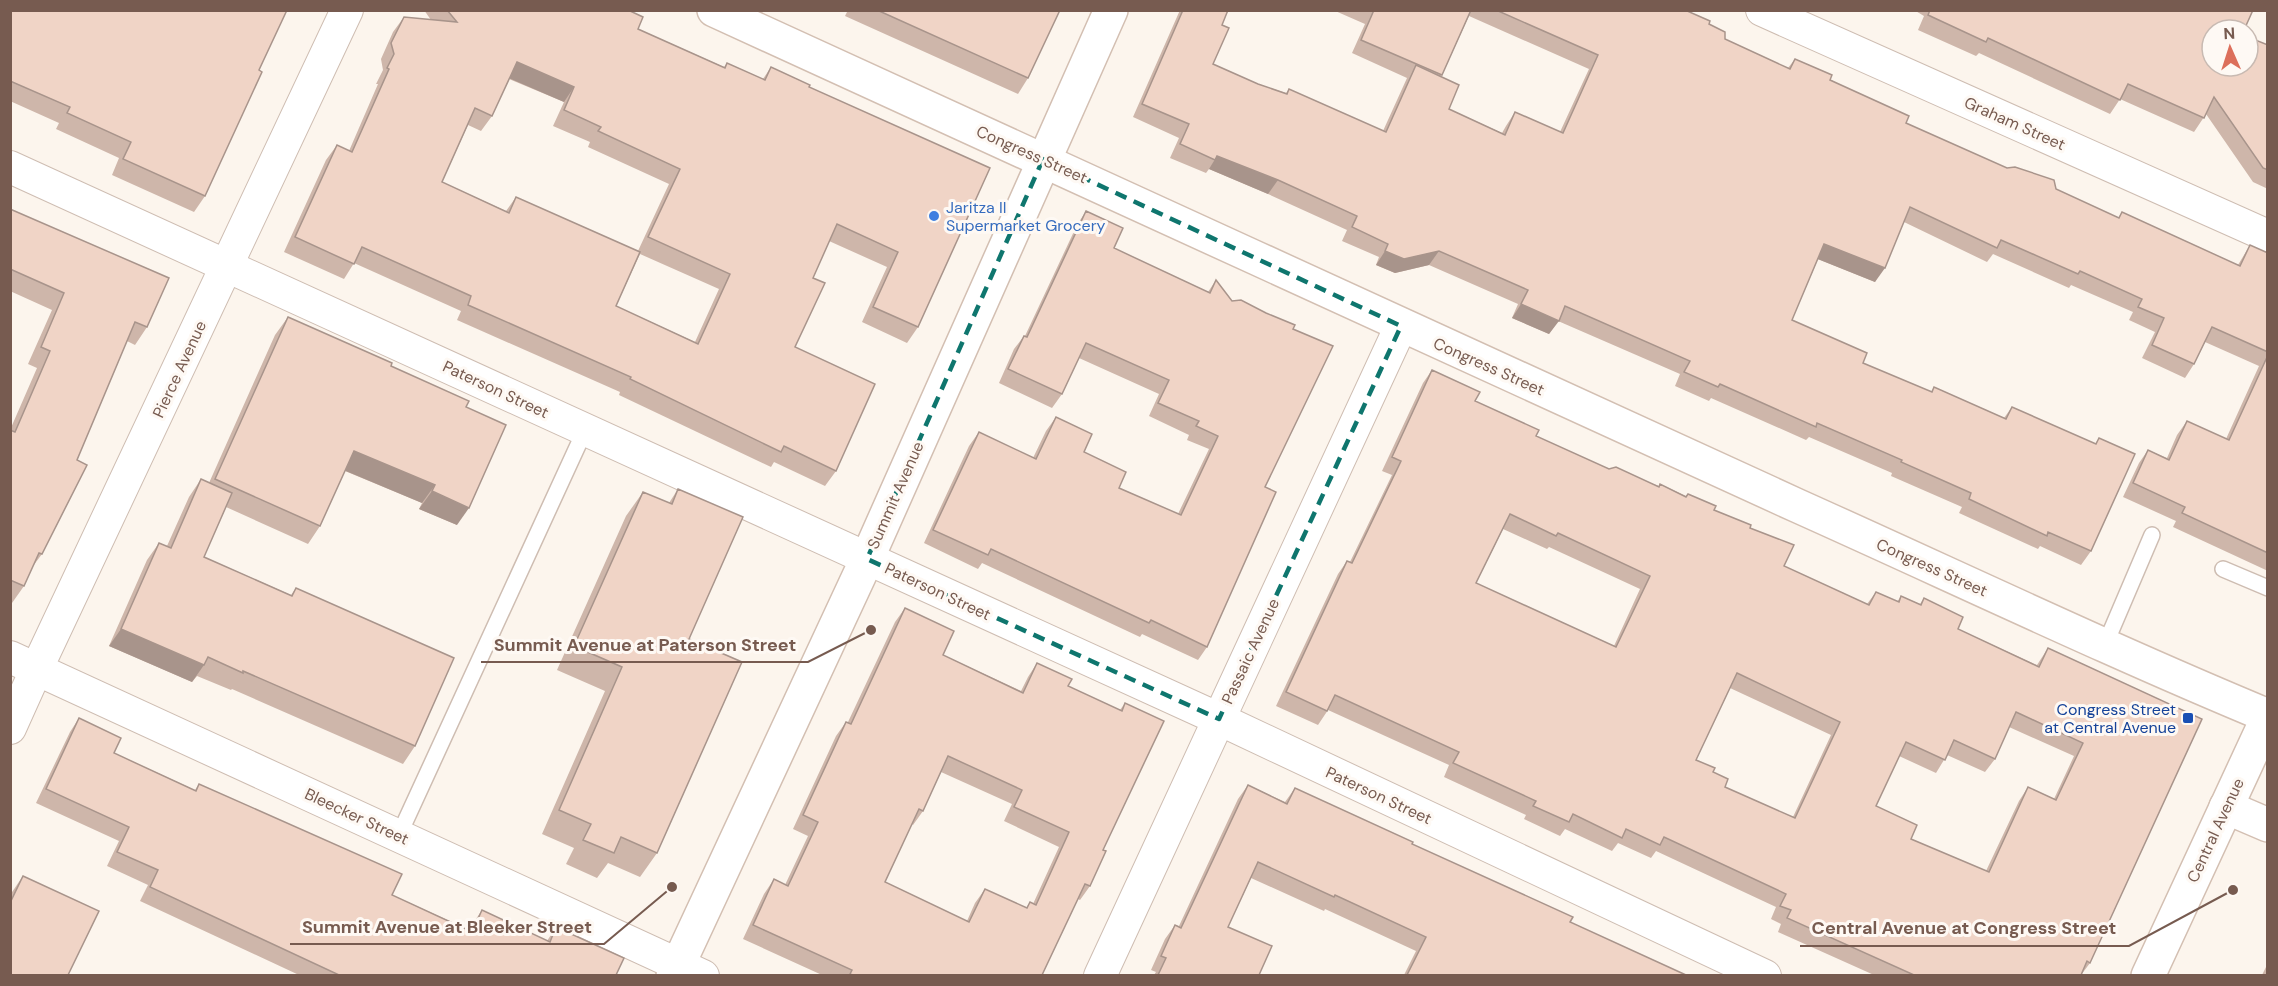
<svg xmlns="http://www.w3.org/2000/svg" width="2278" height="986" viewBox="0 0 2278 986" font-family="'DM Sans',sans-serif">
	<rect width="100%" height="100%" fill="#fcf5ed"/>
	<g fill="none" stroke-linecap="round" stroke-linejoin="round">
		<g stroke="#cebdb2" stroke-width="18">
			<g id="lane">
				<path d="M2223 569 2268 588"/>
				<path d="M2105 645 2152 535"/>
				<path d="M399 835 585 430"/>
			</g>
		</g>
		<g stroke="#cebdb2" stroke-width="34">
			<g id="street">
				<path d="M1762 10 2268 236"/>
				<path d="M10 167 1219 719 1765 976"/>
				<path d="M10 657 703 976"/>
				<path d="M10 728 37 668 347 10"/>
				<path d="M1100 976 1401 326"/>
			</g>
		</g>
		<g stroke="#d3bfb2" stroke-width="36">
			<g id="secondary">
				<path d="M714 10C1076 174 1436 342 1798 506 1954 576 2109 650 2268 716"/>
				<path d="M2226 807 2268 825"/>
				<path d="M673 976 867 559 1111 10"/>
				<path d="M2148 976 2268 717"/>
			</g>
		</g>
		<use href="#lane" stroke="#fff" stroke-width="15"/>
		<use href="#street" stroke="#fff" stroke-width="32"/>
		<use href="#secondary" stroke="#fff" stroke-width="33"/>
	</g>
	<g fill="#ceb6aa" fill-rule="evenodd">
		<path d="M10 10 259 70 205 196 194 212 112 175 119 158 56 129 59 123 10 101Z"/>
		<path d="M424 10H628L638 29 724 67 727 63 763 79 771 67 809 87 990 168 918 327 907 343 862 322 887 267 829 241 813 278 795 347 836 471 825 486 774 462 771 467 619 395 620 392 457 320 461 311 354 263 344 279 284 252 326 160 337 145 349 151 378 84H376L383 70 381 59 393 32 404 17 431 20ZM509 79 564 102 553 126 590 142 588 147 669 184 638 251 516 197 506 211 442 182 468 125 481 131 492 116ZM640 254 719 289 695 342 616 306Z"/>
		<path d="M844 10H1060L1028 78 1018 94 845 16 847 12Z"/>
		<path d="M1180 10H1228L1222 25 1213 64 1258 84 1286 93 1289 89 1383 131 1407 78 1352 53 1365 24 1333 10H1685L1709 24 1725 39 1788 68 1795 59 1906 123 2118 218 2122 212 2238 265 2250 245 2268 253V571L2173 527 2176 521 2123 497 2139 463 2148 450 2167 458 2177 435 2187 421 2226 439 2259 366 2205 342 2194 364 2185 378 2142 358 2155 332 2129 320 2133 312 2071 285 2069 288 1993 254 1987 262 1904 222 1875 282 1818 259 1792 320 1863 363 1931 392 1934 387 2004 418 2012 407 2095 444 2099 438 2091 551 2081 565 2040 546 2038 549 1959 513 1962 507 1891 476 1892 473 1809 437 1806 440 1711 398 1709 401 1675 386 1680 374 1558 321 1549 334 1512 318 1518 304 1429 265 1395 273 1376 265 1379 257 1342 241 1347 230 1268 194 1209 169 1206 173 1170 158 1179 138 1133 117ZM1469 16 1589 69 1560 132 1515 112 1506 126 1502 133 1449 109 1441 77Z"/>
		<path d="M1914 10H2253L2212 30 2268 45V189L2253 182 2206 114 2194 132 2120 99 2110 114 1979 53 1976 56 1918 30 1924 16Z"/>
		<path d="M10 209 147 327 135 345 127 341 77 460 42 554 33 566 24 586 12 603H10V430L37 368 28 364 52 310 10 291Z"/>
		<path d="M1086 211 1114 248 1208 292 1216 280 1232 301 1293 329 1265 487 1207 647 1198 660 1142 634 1140 637 982 563 978 569 924 543 969 446 979 432 1033 458 1046 431 1056 417 1084 452 1119 488 1178 514 1209 449 1187 440 1189 435 1149 416 1159 394 1079 358 1062 394 1052 408 999 383 1014 349 1024 336H1025L1077 225Z"/>
		<path d="M288 317 391 366 466 407 457 525 419 509 422 503 345 471 320 526 308 544 226 507 204 557 291 595 296 588 415 746 403 764 232 689 231 690 197 676 192 682 109 646 147 560 159 543 167 546 189 497 201 479 209 483 275 335Z"/>
		<path d="M1432 370 1475 401 1536 436 1609 469 1659 486 1660 484 1686 496 1688 494 1714 510 1750 528 1784 566 1867 604 1876 592 1897 602 1901 596 1920 604 1924 598 1958 629 2037 665 2048 648 2202 719 2090 963 2081 975H1874L1778 932 1781 924 1771 919 1776 907 1656 851 1651 858 1618 843 1612 851 1565 829 1560 836 1524 819 1526 815 1444 777 1449 765 1328 710 1318 725 1276 706 1338 574 1347 561 1350 562 1392 475 1382 471 1423 383ZM1503 529 1547 549 1549 547 1640 589 1614 646 1476 583ZM1730 688 1831 735 1793 817 1725 787 1713 772 1696 760ZM2009 727 2074 756 2054 799 2028 787 2019 801 1986 871 1911 839 1876 806 1899 756 1936 773 1947 755 1985 772 1995 759Z"/>
		<path d="M678 489 689 639 657 853 640 877 608 863 597 878 566 864 574 848 542 834 605 691 557 670 626 516 643 492 669 503Z"/>
		<path d="M905 608 943 655 1021 691 1028 677 1037 663 1068 686 1120 710 1125 703 1103 850 1090 886 1080 900 1078 899 1042 975H822L743 939 764 894 774 879 785 885 808 836 793 829 836 736 846 722H848L895 622ZM941 772 1012 804 1004 821 1059 847 1033 904 1030 902 1026 908 985 889 975 903 967 921 885 882 912 824 913 825 923 811Z"/>
		<path d="M79 718 114 753 195 790 199 784 392 895 470 930 472 925 482 910 547 941 556 927 616 975H299L140 901 148 885 107 866 119 841 36 803 70 732Z"/>
		<path d="M1248 785 1285 802 1295 788 1570 922 1686 975H1404L1416 951 1325 909 1324 911 1251 878 1228 927 1259 975H1154L1156 972 1151 970 1165 939 1175 925 1179 926 1238 799Z"/>
		<path d="M23 876 10 975V895Z"/>
		<path d="M2268 963V975H2262Z"/>
	</g>
	<g fill="#a8948b">
		<path d="M517 62 574 87 564 102 506 77Z"/>
		<path d="M1217 156 1278 180 1268 194 1209 169Z"/>
		<path d="M1824 244 1885 268 1875 282 1815 258Z"/>
		<path d="M1385 251H1439L1429 265 1395 273 1376 265Z"/>
		<path d="M1521 304 1559 321 1549 334 1512 318Z"/>
		<path d="M354 451 435 485 422 503 341 469Z"/>
		<path d="M432 491 469 508 457 525 419 509Z"/>
		<path d="M121 629 204 665 192 682 109 646Z"/>
	</g>
	<g fill="#f0d4c6" stroke="#a8948b" stroke-width="1.5" fill-rule="evenodd">
		<path d="M10 10H287L259 70 262 72 205 196 123 159 131 142 67 113 70 107 10 81Z"/>
		<path d="M447 10H628L643 17 638 29 725 68 727 63 765 80 771 67 810 85 809 87 990 168 918 327 873 307 898 252 837 224 813 278 825 283 795 347 875 384 836 471 784 446 781 452 630 379 631 377 468 305 471 296 362 247 354 264 295 237 337 145 352 152 389 69 387 68 394 54 391 43 404 17 457 22ZM517 62 574 87 564 110 601 127 598 131 680 169 648 237 730 274 698 344 616 306 640 252 516 197 509 213 442 182 475 108 492 116Z"/>
		<path d="M877 10H1060L1028 78Z"/>
		<path d="M1183 10H1228L1222 25 1229 28 1213 64 1258 84 1287 94 1289 89 1386 132 1416 65 1459 85 1449 109 1505 135 1515 112 1563 133 1598 55 1496 10H1685L1710 21 1709 24 1725 32V39L1790 69 1795 59 1832 75 1830 80 1909 116 1906 123 2007 168 2015 167 2054 180 2056 189 2119 218 2122 212 2240 266 2250 245 2268 253V352L2212 327 2194 364 2152 345 2164 318 2138 307 2142 299 2080 271 2078 274 2001 240 1997 248 1910 207 1885 268 1824 244 1792 320 1867 353 1863 363 1932 392 1934 387 2006 419 2012 407 2096 444 2099 438 2135 454 2091 551 2048 532 2047 536 1969 499 1971 493 1901 462 1902 460 1817 423 1816 427 1720 384 1718 387 1684 372 1690 361 1565 306 1559 321 1521 304 1528 290 1439 251 1404 259 1385 251 1388 244 1352 227 1357 216 1278 180 1217 156 1215 160 1180 144 1189 124 1142 104Z"/>
		<path d="M1374 10H1471L1442 75 1361 40Z"/>
		<path d="M1930 10H2253L2244 30H2212V66H2248V37L2268 45V170L2263 168 2214 97 2204 118 2128 84 2120 100 1988 38 1986 42 1928 15Z"/>
		<path d="M10 209 169 278 147 327 135 322 77 460 87 465 42 554 39 553 24 586 10 580V430L15 432 50 351 41 347 64 293 10 269Z"/>
		<path d="M1086 211 1123 228 1114 248 1210 293 1216 280 1232 301 1241 300 1266 313 1295 325 1293 329 1333 346 1265 487 1276 492 1207 647 1151 620 1149 623 991 549 988 555 933 530 979 432 1036 459 1056 417 1092 434 1084 452 1126 472 1119 488 1181 515 1218 436 1196 426 1199 421 1158 403 1169 380 1086 343 1062 394 1008 369 1024 336 1027 337Z"/>
		<path d="M288 317 392 363 391 366 469 401 466 407 506 425 469 508 432 491 435 485 354 451 320 526 215 479Z"/>
		<path d="M2268 355V553L2182 513 2185 507 2133 483 2148 450 2169 460 2187 421 2229 440Z"/>
		<path d="M1432 370 1480 392 1475 401 1539 430 1536 436 1609 469 1616 467 1659 487 1660 484 1686 497 1688 494 1716 506 1714 510 1751 525 1750 528 1794 545 1784 566 1869 605 1876 592 1899 602 1901 596 1921 605 1924 598 1963 617 1958 629 2039 667 2048 648 2202 719 2090 963 2087 961 2081 975H1914L1787 918 1791 910 1780 906 1786 894 1664 837 1660 845 1626 829 1622 838 1573 814 1569 822 1533 806 1536 801 1453 763 1459 752 1335 695 1327 711 1286 692 1347 561 1352 563 1401 461 1392 457ZM1510 514 1556 536 1558 533 1650 576 1616 647 1476 583ZM1737 673 1840 722 1795 818 1725 787 1728 779 1713 772 1715 768 1696 760ZM2016 712 2083 743 2056 800 2028 787 1989 872 1911 839 1917 825 1876 806 1906 742 1945 760 1954 740 1995 759Z"/>
		<path d="M201 479 232 493 204 557 292 596 296 588 454 658 415 746 243 671V673L208 657 204 665 121 629 159 543 171 548Z"/>
		<path d="M678 489 743 517 689 639 742 662 657 853 621 837 614 853 583 840 591 824 559 810 622 667 574 646 643 492 672 504Z"/>
		<path d="M905 608 954 631 943 655 1023 693 1037 663 1072 679 1068 686 1122 711 1125 703 1164 721 1103 850 1106 851 1090 886 1085 884 1042 975H853L850 974 852 970 753 925 774 879 788 886 818 822 803 815 846 722 851 724ZM948 756 1022 790 1014 807 1069 832 1036 905 1030 902 1027 908 985 889 969 922 885 882 919 809 923 811Z"/>
		<path d="M79 718 121 738 114 753 196 791 199 784 402 874 392 895 472 932 482 910 550 942 556 927 624 958 616 975H339L150 887 158 870 117 852 129 827 46 789Z"/>
		<path d="M1248 785 1287 804 1295 788 1413 842 1412 844 1573 917 1570 922 1686 975H1407L1426 937 1335 895 1334 897 1258 862 1228 927 1272 946 1259 975H1158L1166 958 1161 956 1175 925 1181 928Z"/>
		<path d="M23 876 99 911 68 975H10V903Z"/>
	</g>
	<path fill="none" stroke="#0f766e" stroke-width="4.5" stroke-dasharray="12 8" stroke-linejoin="round" d="M1043 159 1401 326 1219 719 867 559Z"/>
	<circle fill="#3f7fe0" stroke="#fef9f4" stroke-width="2" cx="934" cy="216" r="6"/>
	<rect fill="#1a4fb4" stroke="#fef9f4" stroke-width="2" x="2182" y="712" width="12" height="12" rx="3"/>
	<g text-anchor="middle" stroke-width="6" stroke-linejoin="round" paint-order="stroke">
		<g font-size="16" fill="#775b50" stroke="#fef9f4">
			<text transform="translate(2015 123) rotate(24)" y="6">Graham Street</text>
			<text transform="translate(1032 154) rotate(24)" y="6">Congress Street</text>
			<text transform="translate(1489 366) rotate(24)" y="6">Congress Street</text>
			<text transform="translate(179 369) rotate(-65)" y="6">Pierce Avenue</text>
			<text transform="translate(496 389) rotate(25)" y="6">Paterson Street</text>
			<text transform="translate(895 495) rotate(-66)" y="6">Summit Avenue</text>
			<text transform="translate(1932 567) rotate(24)" y="6">Congress Street</text>
			<text transform="translate(938 591) rotate(25)" y="6">Paterson Street</text>
			<text transform="translate(1250 651) rotate(-65)" y="6">Passaic Avenue</text>
			<text transform="translate(1379 795) rotate(25)" y="6">Paterson Street</text>
			<text transform="translate(357 816) rotate(25)" y="6">Bleecker Street</text>
			<text transform="translate(2215 830) rotate(-65)" y="6">Central Avenue</text>
		</g>
		<g font-size="16" fill="#366cbe" stroke="#fef9f4" text-anchor="start">
			<text x="946" y="213">Jaritza II<tspan x="946" dy="18">Supermarket Grocery</tspan></text>
		</g>
		<g font-size="16" fill="#164399" stroke="#fef9f4" text-anchor="end">
			<text x="2176" y="715">Congress Street<tspan x="2176" dy="18">at Central Avenue</tspan></text>
		</g>
	</g>
	<path fill="none" stroke="#775b50" stroke-width="2" d="M871 630L808 662H481M672 887L604 944H290M2233 890L2129 946H1800"/>
	<g fill="#775b50" stroke="#fef9f4" stroke-width="2">
		<circle cx="871" cy="630" r="6"/>
		<circle cx="672" cy="887" r="6"/>
		<circle cx="2233" cy="890" r="6"/>
	</g>
	<g font-size="18" text-anchor="middle" font-weight="bold" fill="#775b50" stroke="#fef9f4" stroke-width="6" stroke-linejoin="round" paint-order="stroke">
		<text x="645" y="651">Summit Avenue at Paterson Street</text>
		<text x="447" y="933">Summit Avenue at Bleeker Street</text>
		<text x="1964" y="934">Central Avenue at Congress Street</text>
	</g>
	<rect width="2278" height="986" fill="none" stroke="#775b50" stroke-width="24"/>
	<g transform="translate(2230 48) rotate(357)"><circle r="28" fill="#fef9f4" stroke="#c8bab2" stroke-width="1.5"/>
	<path d="M0-4.5L10 22L0 15L-10 22Z" fill="#dc6f5b"/>
	<text y="-9" font-size="16" font-weight="bold" text-anchor="middle" fill="#775b50">N</text>
	</g>
</svg>
